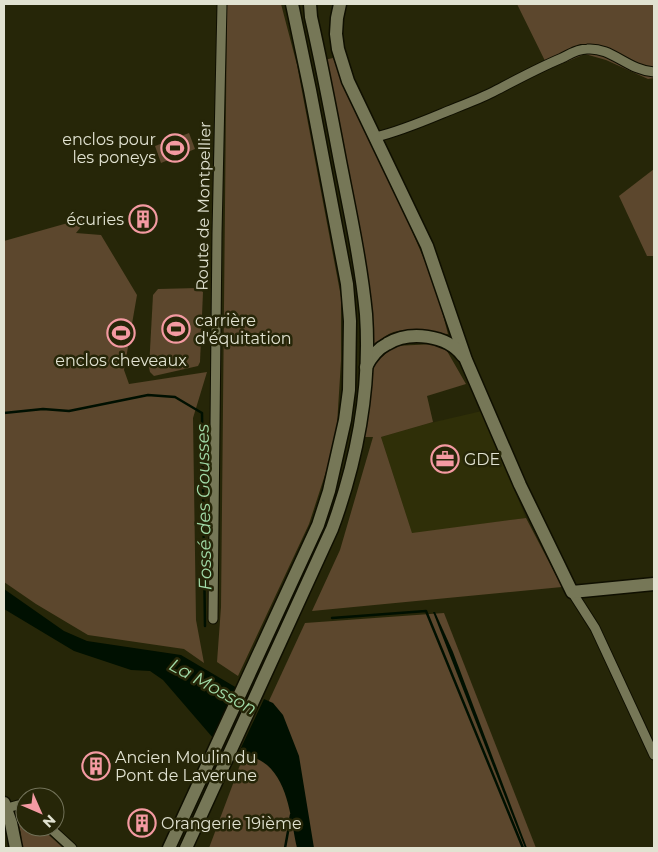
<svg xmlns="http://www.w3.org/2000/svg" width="658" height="852" viewBox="0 0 658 852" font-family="Montserrat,sans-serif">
	<rect width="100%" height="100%" fill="#262608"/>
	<path fill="#2f2f08" d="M482 411 526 518 412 534 381 437 426 424Z"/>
	<g fill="#5c472d">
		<path d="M227 4H281L297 65 341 297V361L336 441 309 524 238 676 217 662 221 607Z"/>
		<path d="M517 4H654V78L648 79 606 60 585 54 549 69Z"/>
		<path d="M333 58 341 77 374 142 435 285 448 334C429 334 407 325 389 334 383 337 378 342 373 346L324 60Z"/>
		<path d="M189 133 195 149 161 163 155 146Z"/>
		<path d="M654 169V256H647L619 196Z"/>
		<path d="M89 217 76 233 101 235 137 295 124 370 129 384 207 372 193 418 196 620 204 663 184 649 88 635 36 604 4 582V241Z"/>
		<path d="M198 288 203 292 200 362 198 366 154 376 150 372 149 368 153 295 158 289Z"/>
		<path d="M435 344 447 351 466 384 427 396 433 422 381 437 412 533 526 518 562 587 312 611 340 550 373 437H362L372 366 394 346Z"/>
		<path d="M444 613 536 848H209L243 757 305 623Z"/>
		<path d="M21 809 25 812V827H40L63 848H22L21 833 15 813Z"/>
	</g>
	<g fill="#001001">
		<path d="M4 589 64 631 87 641 181 655 237 688 213 738 163 680 150 671 131 670 74 651 4 609Z"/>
		<path d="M433 612H435L453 652 527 848H525Z"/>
		<path d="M264 699 273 703 283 715 299 756 314 848H297C291 821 289 784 267 765 258 758 249 755 239 752Z"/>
	</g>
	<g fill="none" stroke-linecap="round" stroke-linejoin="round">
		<g stroke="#001001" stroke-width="2.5">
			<path d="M4 413 43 409 69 411 148 395 175 397 202 413 205 626"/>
			<path d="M332 618 426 611 523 848"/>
			<path d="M285 848 291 815"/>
		</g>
		<g stroke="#0f0f00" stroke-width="11">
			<g id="street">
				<path d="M376 137C401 131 424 121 448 111 463 105 479 99 493 92 516 80 538 68 562 58 570 54 577 49 587 49 612 47 627 70 654 72"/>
				<path d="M572 592 595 628 654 755"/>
				<path d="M213 619 217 233 222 4"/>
				<path d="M7 808 18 805 25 806"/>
				<path d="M49 827 72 848"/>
			</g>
		</g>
		<g stroke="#0f0f00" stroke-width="15">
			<g id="secondary">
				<path d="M340 4 337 18 336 34 338 49 348 81 427 246 466 360 520 485 572 592 654 584"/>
				<path d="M366 367C371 357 377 349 387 344 410 330 447 335 463 356"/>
				<path d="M4 803 11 823 16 848"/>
				<path d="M169 848 318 525 329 491 345 420 349 390 350 321 347 284 310 90 292 4"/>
				<path d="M186 848 332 529C357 461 371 387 366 314 361 263 350 212 340 161 331 113 322 65 311 17L310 4"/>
			</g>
		</g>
		<use href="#street" stroke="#767757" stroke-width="9"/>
		<use href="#secondary" stroke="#767757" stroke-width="12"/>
	</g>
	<defs>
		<g id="stadium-ring" transform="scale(1.4375)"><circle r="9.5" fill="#262608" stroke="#f49aa2" stroke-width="1.5"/><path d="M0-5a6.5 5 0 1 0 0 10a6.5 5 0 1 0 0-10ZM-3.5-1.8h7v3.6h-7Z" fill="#f49aa2"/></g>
		<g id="building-ring" transform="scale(1.4375)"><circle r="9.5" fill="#262608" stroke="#f49aa2" stroke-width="1.5"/><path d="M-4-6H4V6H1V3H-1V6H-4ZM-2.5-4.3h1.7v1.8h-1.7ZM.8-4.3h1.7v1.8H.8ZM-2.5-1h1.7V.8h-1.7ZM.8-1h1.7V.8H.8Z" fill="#f49aa2"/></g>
		<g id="office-ring" transform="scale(1.4375)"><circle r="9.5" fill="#262608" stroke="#f49aa2" stroke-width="1.5"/><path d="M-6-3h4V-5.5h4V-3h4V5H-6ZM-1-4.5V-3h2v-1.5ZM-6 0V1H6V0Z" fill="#f49aa2"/></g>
	</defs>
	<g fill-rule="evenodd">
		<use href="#stadium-ring" x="175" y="148"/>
		<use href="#building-ring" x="143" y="219"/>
		<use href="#stadium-ring" x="176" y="329"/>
		<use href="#stadium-ring" x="121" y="333"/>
		<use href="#office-ring" x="445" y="459"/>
		<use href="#building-ring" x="96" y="766"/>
		<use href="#building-ring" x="142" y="823"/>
	</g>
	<g text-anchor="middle" stroke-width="5" stroke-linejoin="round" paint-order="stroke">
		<g font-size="16" fill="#e1e2d1" stroke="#262608" text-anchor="start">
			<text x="156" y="145" text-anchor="end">enclos pour<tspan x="156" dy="18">les poneys</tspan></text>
			<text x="124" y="225" text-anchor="end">écuries</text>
			<text x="195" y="326">carrière<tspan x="195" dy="18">d'équitation</tspan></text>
			<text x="121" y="366" text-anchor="middle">enclos cheveaux</text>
			<text x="464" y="465">GDE</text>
			<text x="115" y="763">Ancien Moulin du<tspan x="115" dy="18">Pont de Laverune</tspan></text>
			<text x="161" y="829">Orangerie 19ième</text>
		</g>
		<g font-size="16" fill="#e1e2d1" stroke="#262608">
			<text transform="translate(203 206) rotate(-89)" y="6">Route de Montpellier</text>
		</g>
		<g font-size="18" font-style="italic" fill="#a1dba8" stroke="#262608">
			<text transform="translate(204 507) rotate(-91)" y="6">Fossé des Gousses</text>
			<text transform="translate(213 687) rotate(29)" y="6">La Mosson</text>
		</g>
	</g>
	<rect width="658" height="852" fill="none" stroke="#e1e2d1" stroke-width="10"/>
	<g transform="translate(40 812) rotate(135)"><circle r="24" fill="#262608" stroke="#717158"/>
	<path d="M0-4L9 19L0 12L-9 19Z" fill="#f49aa2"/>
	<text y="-8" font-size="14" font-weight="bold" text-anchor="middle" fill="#e1e2d1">N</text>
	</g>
</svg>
